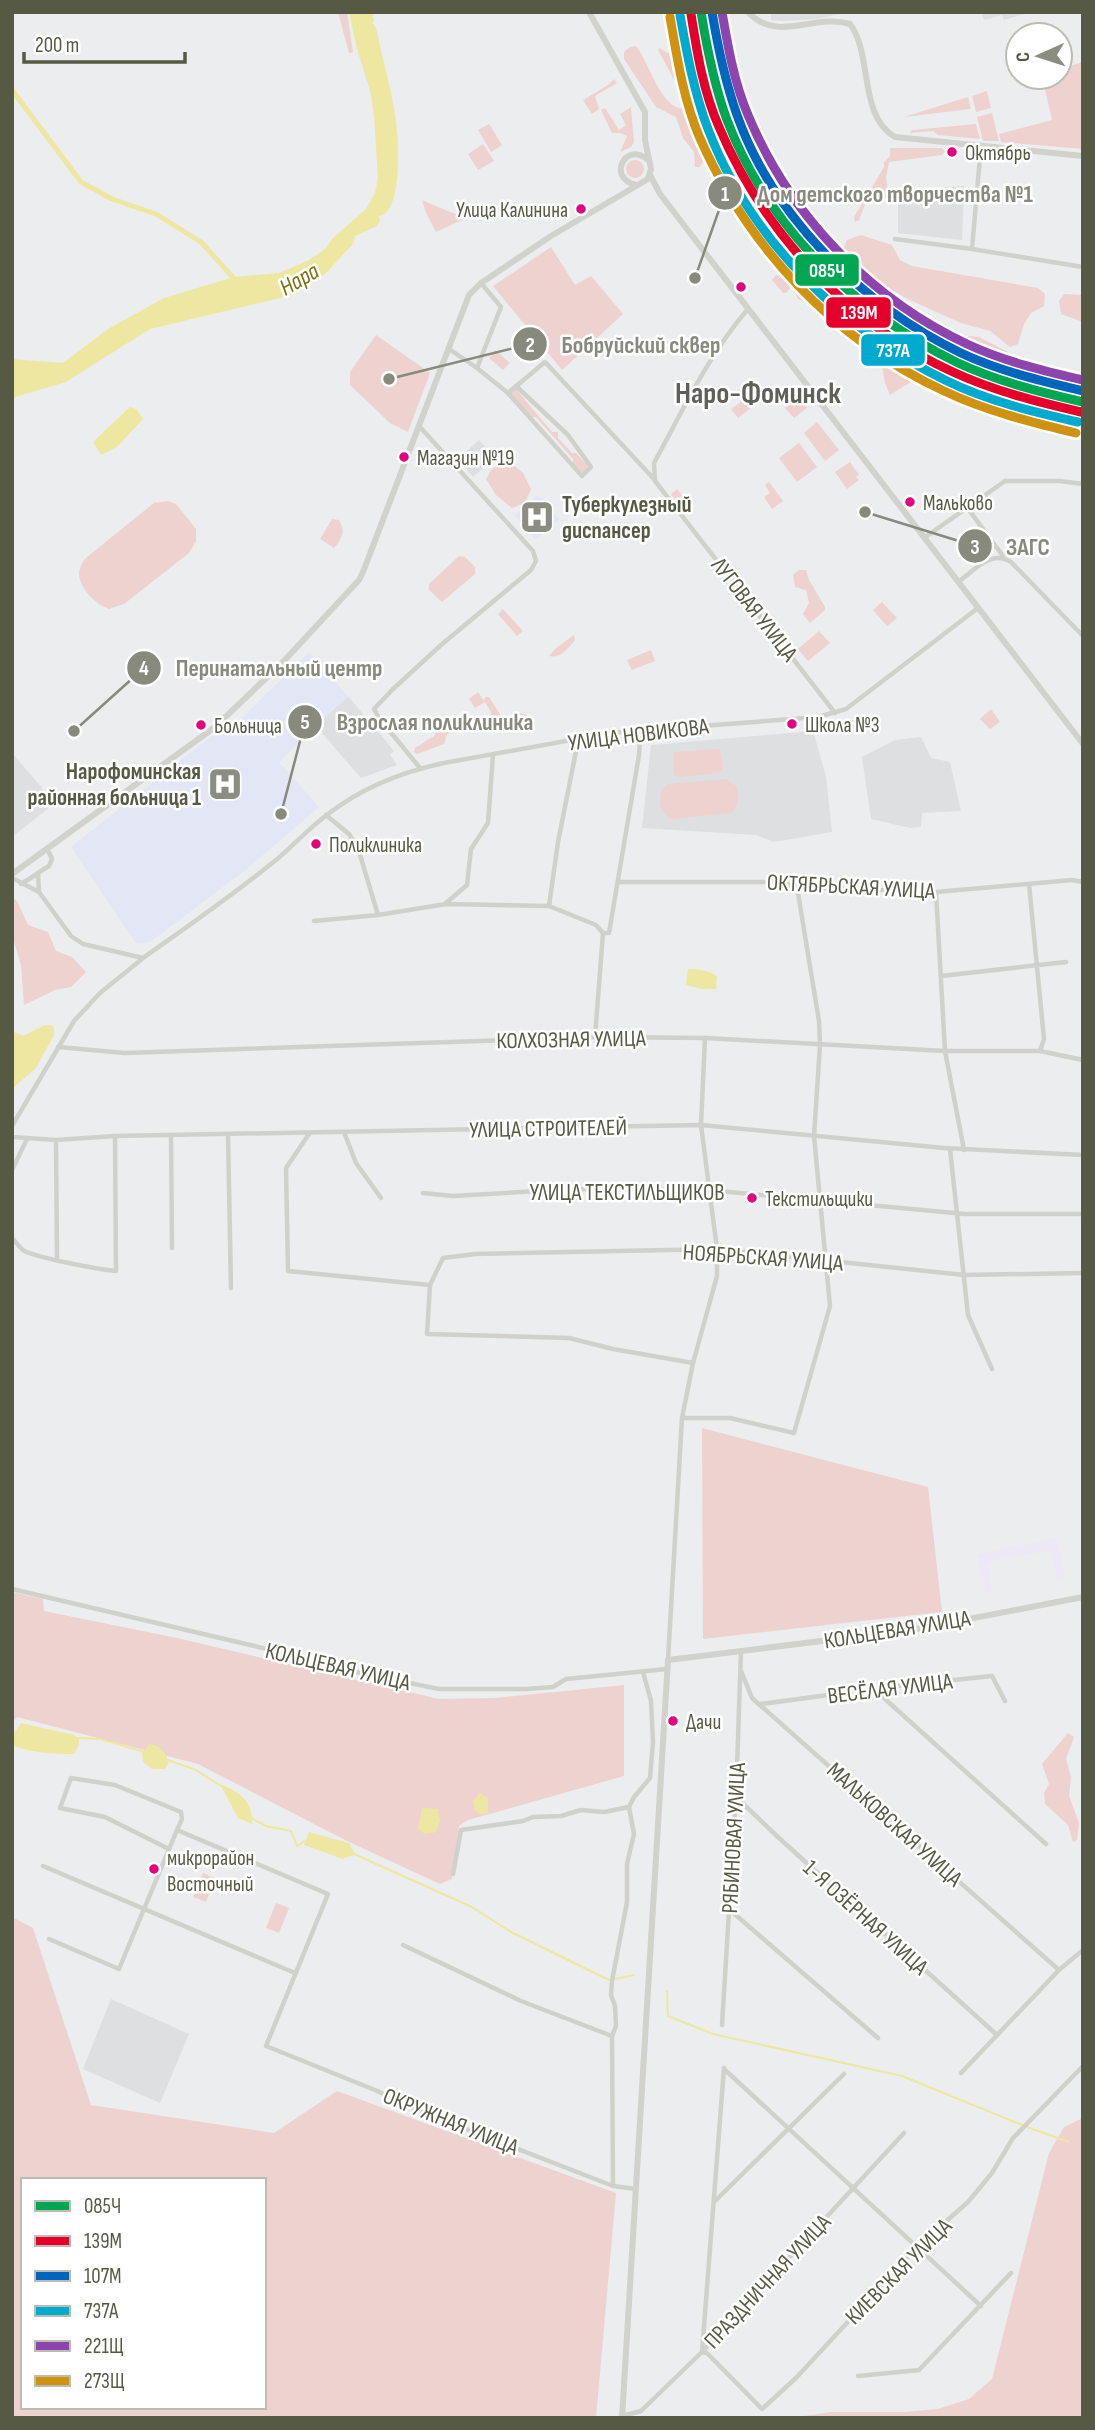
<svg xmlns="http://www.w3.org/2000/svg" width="1095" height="2430" viewBox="0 0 1095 2430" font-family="'Sofia Sans Condensed',sans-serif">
	<rect width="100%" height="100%" fill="#ecedee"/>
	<path fill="#ede7f6" d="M1057 1538 1065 1578 1057 1580 1051 1550 987 1562 992 1592 985 1593 977 1554Z"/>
	<g fill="#dddfe0">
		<path d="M771 12H848L817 19 784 21 771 20Z"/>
		<path d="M981 12H1030L1004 20 1002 15 984 20Z"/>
		<path d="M964 186 962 240 898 233V191Z"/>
		<path d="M479 440 495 457 473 477 458 459Z"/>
		<path d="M348 696 394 751 390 755 397 765 361 778 316 726Z"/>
		<path d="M813 731 826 776 832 832 774 842 756 835 642 828 651 745Z"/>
		<path d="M921 737 931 758 950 762 961 811 922 813 921 827 910 828 871 819 862 757 895 740Z"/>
		<path d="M12 753 55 803 12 837Z"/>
		<path d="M111 1999 189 2034 160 2103 83 2069Z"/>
	</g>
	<g fill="#e2e6f5">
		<path d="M538 495 559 519 536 540 515 515Z"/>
		<path d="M309 652 348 696 279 762 319 807 248 868 150 942 136 943 71 847 222 728 227 733Z"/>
	</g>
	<g fill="#eed2d0" fill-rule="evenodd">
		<path d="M338 12H347L353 52 349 53Z"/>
		<path d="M691 12H697L707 70 737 153 739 165 735 169 723 152C712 153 705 157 700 167H695L694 152 683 138 676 117 656 107 624 59V52L630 47 636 46C650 63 662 115 688 108L691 98 688 88 677 85 658 50 660 48 667 53 673 52 674 43 677 41 683 52 689 53 694 49 695 44 685 42V36L690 32 691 27 696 26 690 18Z"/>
		<path d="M1083 62V149L1001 142 999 134 1052 120 1042 77H1060V69Z"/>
		<path d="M614 79 617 83 595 96 599 109 592 114 583 100 608 85Z"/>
		<path d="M987 91 991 108 976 112 972 96Z"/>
		<path d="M968 97 971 109 904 117Z"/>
		<path d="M631 107 634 142 631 147 620 152 627 136 620 133H612L601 110 605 108 619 130 626 125 620 114Z"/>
		<path d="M992 113 999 141H983L977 117Z"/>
		<path d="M489 124 502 145 491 152 478 130Z"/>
		<path d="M976 124 980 139 938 135 933 131 910 133 912 130Z"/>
		<path d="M483 144 494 161 478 170 468 154Z"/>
		<path d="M890 148H942L945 151 942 155 889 162 886 177 889 198H876L866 202 859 220 855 222 854 217 884 167V162L890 156Z"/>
		<circle cx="635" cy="169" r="9"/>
		<path d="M422 200 462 217V220L436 232 426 213Z"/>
		<path d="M861 235 892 245 900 260 912 266 1038 288 1045 294 1044 306 1031 313 1024 324 1018 344 1010 347 990 331 961 323 912 301 881 284 852 260 843 249 847 240Z"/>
		<path d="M551 247 575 285 591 276 623 314 562 370 493 286Z"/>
		<path d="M800 270 804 273 786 293H783L772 280 776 275 787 278Z"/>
		<path d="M809 280 818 282 822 289 820 293H813L803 301 798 299 795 292Z"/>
		<path d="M1064 294 1083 295V322L1061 314 1059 301Z"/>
		<path d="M874 322 928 357 1015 393 1083 414V427L1027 412 925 373 890 395 885 383 881 360 871 336Z"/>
		<path d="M376 335 430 373 408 432 390 423 350 385V372Z"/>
		<path d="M968 336 979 337 1008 352 1007 358C995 358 975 349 967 340Z"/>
		<path d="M495 350 510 363 503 370 489 358Z"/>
		<path d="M515 388 552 432H558V438L572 453H576L587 465V469L583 473 573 464V459L536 417H531L509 393Z"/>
		<path d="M799 397 807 408 794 418 785 408Z"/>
		<path d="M746 398 752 407 738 418 731 409Z"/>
		<path d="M817 422 839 450 825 461 804 433Z"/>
		<path d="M799 443 817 467 797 482 779 458Z"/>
		<path d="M506 459 523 473 531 489 525 503 512 508 496 495 486 479 491 470Z"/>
		<path d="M850 462 859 475 856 477 859 480 847 489 835 472Z"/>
		<path d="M769 482 783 501 772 509 764 497 770 493 765 485Z"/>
		<path d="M677 489 692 508 686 513 671 494Z"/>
		<path d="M168 501 176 504 196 529V541L189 553 124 604 109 609C95 604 78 587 79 572 80 566 83 561 87 557L154 503Z"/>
		<path d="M332 519 339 520C346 531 342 539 334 548L320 539Z"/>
		<path d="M459 556 465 557 475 567V574L442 602 429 590V584Z"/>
		<path d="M799 570H806L809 580 825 607V610L810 623 803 614 809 603 806 590 795 587 793 575Z"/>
		<path d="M882 602 897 618 887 626 873 610Z"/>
		<path d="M503 609 523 631 517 636 498 614Z"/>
		<path d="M819 631 830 643 808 661 798 649Z"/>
		<path d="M574 635 575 640C569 647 561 659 549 656L556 648Z"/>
		<path d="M651 650 655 661 632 670 627 660Z"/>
		<path d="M478 692 484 701 485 697H489L501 716 510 719 519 713 527 715 528 724 496 726 482 731 472 727 447 734 444 744 417 754 414 752 415 748 434 736 439 727 448 722 472 720 483 724 490 720 491 712 485 702 475 708 469 699Z"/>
		<path d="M991 709 1000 722 990 729 980 719Z"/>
		<path d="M720 749 723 768 719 773 679 777 674 774V752Z"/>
		<path d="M726 779 736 786C739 796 740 806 731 813L670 819 660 808 661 790 668 784Z"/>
		<path d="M12 897 17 901 28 925 48 932 56 951 72 957 86 972 71 987 55 990 24 1005 21 965 12 935Z"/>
		<path d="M702 1428 928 1487 942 1612 703 1639Z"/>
		<path d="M12 1592 43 1599 44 1611 177 1638 439 1699 495 1698 624 1685V1776L468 1820 459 1826 452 1879 440 1884 345 1840 198 1764 17 1717 12 1723Z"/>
		<path d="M1068 1733 1074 1737 1066 1759 1071 1777 1069 1796 1079 1823 1077 1840 1073 1842 1068 1825 1045 1804 1044 1793 1049 1784 1042 1764Z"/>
		<path d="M203 1873 215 1878 206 1902 193 1897Z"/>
		<path d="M276 1903 289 1908 279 1933 266 1928Z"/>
		<path d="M12 1917 33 1928 91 2105 274 2133 337 2091 616 2193 596 2418H12ZM23 2180H264V2407H23Z"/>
		<path d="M1083 2118V2418H791L831 2412H903L938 2409 969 2399 992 2379 1049 2153 1064 2127Z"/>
	</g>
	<g fill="#eee7a2">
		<path d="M349 12H372L374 21 372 22 376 28C383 62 394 97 397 131 399 150 401 213 379 216L380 221 377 226 355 236 353 244 325 274 293 295 150 329 66 382 12 398V359L63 363 108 329 164 298 234 277 279 273 309 260 325 249 333 238 366 209 375 193 378 178 374 116 371 94 357 49Z"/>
		<path d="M130 407 136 409 143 419 117 447 101 455 93 442Z"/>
		<path d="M688 969C699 969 708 970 717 976L716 989H702L686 985Z"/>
		<path d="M45 1025H51L54 1028V1035L36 1068 12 1089V1031L23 1036Z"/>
		<path d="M21 1723 74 1735 79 1738V1745L74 1754C54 1754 32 1753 14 1746L12 1736Z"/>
		<path d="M149 1744C159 1744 168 1753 168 1764L165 1769H152L143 1762 142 1753Z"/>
		<path d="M220 1784C241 1793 252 1800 252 1824L238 1818Z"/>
		<path d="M480 1793 488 1798V1813L482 1815 475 1810 473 1801Z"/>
		<path d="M422 1808 438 1809 440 1821 436 1832 425 1834 418 1829Z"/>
		<path d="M309 1832 349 1843 355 1854 343 1859 304 1845Z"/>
	</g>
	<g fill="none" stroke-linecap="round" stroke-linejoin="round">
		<g stroke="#eee7a2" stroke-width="2">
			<path d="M79 1738 100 1739 145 1752"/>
			<path d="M167 1760 194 1769 221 1786"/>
			<path d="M251 1818 266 1826 291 1831 297 1846 305 1841"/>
			<path d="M354 1854 472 1907 511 1932 609 1980"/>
			<path d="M615 1979 634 1975"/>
			<path d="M667 1991 668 2016 713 2034 902 2076 1022 2125"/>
			<path d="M1027 2127 1069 2142"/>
		</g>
		<path stroke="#eee7a2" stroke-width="5" d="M12 90 81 182 112 199 156 214 201 242 238 283"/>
		<g stroke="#cfd1ca" stroke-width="4.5">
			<path d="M895 239 972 249 1083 267"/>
			<path d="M972 249 981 145"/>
			<path d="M748 309C709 354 683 410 654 463L655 481 835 713"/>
			<path d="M449 349 477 368 501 307 481 283"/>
			<path d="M477 368 508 393 545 362 654 479"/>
			<path d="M508 393 582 476 591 467 568 435 516 386"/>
			<path d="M419 426 533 551 536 561 531 570 441 645 392 690 374 709 379 718 420 768"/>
			<path d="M966 506 1003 556"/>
			<path d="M924 538 1005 481H1060L1083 484"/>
			<path d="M958 582C975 570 991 549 1011 562L1083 636"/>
			<path d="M326 815 349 834 358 848 378 915"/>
			<path d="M47 848 52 859 49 866 38 873 39 892 71 936 83 944 143 958C188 926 233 895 276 860 294 845 309 828 328 814 363 787 401 772 444 763L610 733 818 717 846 709 978 608"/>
			<path d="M12 878 39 892"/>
			<path d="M618 882H777L797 887 936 892 1072 880 1083 882"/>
			<path d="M21 884 37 874"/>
			<path d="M1029 884 1044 1039 1040 1051"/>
			<path d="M936 892 945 1051 964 1150"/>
			<path d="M446 903 467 885 471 849 488 823 493 755"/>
			<path d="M549 906 558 842 578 741"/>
			<path d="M314 921 378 915 446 904 549 906 596 925 603 933 595 1037"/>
			<path d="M603 933H609L639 755 640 740 635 731"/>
			<path d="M941 976 1066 962"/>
			<path d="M58 1047 125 1053 595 1037 705 1038 945 1051H1040L1083 1060"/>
			<path d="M12 1126 74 1021 100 993 142 959"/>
			<path d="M344 1132 356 1163 381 1198"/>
			<path d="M309 1134 286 1168 288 1271 430 1285"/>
			<path d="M228 1135 231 1288"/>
			<path d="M171 1136 172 1248"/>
			<path d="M12 1137 56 1140 115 1136 701 1125 944 1148 1083 1155"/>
			<path d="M56 1140 57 1258"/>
			<path d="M950 1149 968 1315 992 1369"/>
			<path d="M12 1170 27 1139"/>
			<path d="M423 1193 453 1196 572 1189 708 1190 965 1214H1083"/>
			<path d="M12 1238C16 1242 19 1247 23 1250 32 1257 102 1270 116 1271L115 1136"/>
			<path d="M693 1363 613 1349 569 1338 427 1334 430 1285 443 1258 475 1254 717 1249 964 1275 1083 1273"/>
			<path d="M682 1418H730L794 1433 830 1306 814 1136 820 1045 819 1021 797 887"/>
			<path d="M12 1589 284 1653 336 1668 439 1689H526L553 1687 566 1679 667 1669"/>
			<path d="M668 1660 682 1418 693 1363 717 1276V1249L701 1125 705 1038"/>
			<path d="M741 1671 752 1698 1059 1970"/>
			<path d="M875 1690 1046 1844"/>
			<path d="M761 1704 896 1686 992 1676 1005 1701"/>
			<path d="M737 1798 779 1838 997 2035"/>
			<path d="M169 1849 105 1817 60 1808 71 1778 115 1785 181 1812 182 1819 177 1830"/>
			<path d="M43 1866 295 1973"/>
			<path d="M453 1874 461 1830 523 1821 533 1817 561 1816 581 1810 604 1812 629 1807"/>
			<path d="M730 1910 878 2038"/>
			<path d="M49 1939 119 1969 177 1830 328 1894 266 2046 375 2090 420 2111 613 2186 636 2189"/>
			<path d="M403 1945 521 2001 612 2036"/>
			<path d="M722 2025 736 1797 741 1651"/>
			<path d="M724 2068 702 2352 707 2353 762 2409 796 2378 918 2246 968 2202 992 2173 1013 2138 1083 2066"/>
			<path d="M724 2069 981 2306"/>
			<path d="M961 2073 1059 1970 1083 1950"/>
			<path d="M613 2186 612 2036 616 2026 615 2006 611 1995 612 1981 627 1902V1864L634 1834 629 1807 634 1797 650 1778 653 1742 651 1701 643 1672"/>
			<path d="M714 2202 844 2074"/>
			<path d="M858 2376 919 2370 1011 2273"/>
			<path d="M622 2416 641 2411 702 2352 904 2133"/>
		</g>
		<g stroke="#d0d2cb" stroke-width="6">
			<path d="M748 12C778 44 813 13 850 24 873 54 858 116 895 137L1083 156"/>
			<path d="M650 175 660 194 1083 744"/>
			<path d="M636 185C606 178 626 140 648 160"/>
			<path d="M12 874 215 727 283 662 359 580 363 572 469 295 481 283 551 236 648 179 651 169 645 140V112L589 12"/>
			<path d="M622 2418 668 1660 911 1630 1083 1597"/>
		</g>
		<g stroke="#fff" stroke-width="14">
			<path id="rail-1" d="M701 12C707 49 714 85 727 120 767 226 856 313 956 362 996 381 1040 392 1083 402"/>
		</g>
		<g stroke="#fff" stroke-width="14">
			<path id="rail-2" d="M691 14C697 52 703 91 719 127 764 233 848 324 953 372 994 391 1038 402 1081 412"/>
		</g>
		<g stroke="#fff" stroke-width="14">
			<path id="rail-3" d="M712 12C718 48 725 81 737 115 773 217 865 307 961 353 999 371 1042 381 1083 391"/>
		</g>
		<g stroke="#fff" stroke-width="14">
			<path id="rail-4" d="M680 15C687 54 694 92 708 129 750 239 842 330 947 381 988 401 1034 412 1078 422"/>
		</g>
		<g stroke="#fff" stroke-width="14">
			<path id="rail-5" d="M722 12C728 47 734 82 748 115 789 214 869 298 967 344 1003 361 1044 371 1083 380"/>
		</g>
		<g stroke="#fff" stroke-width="14">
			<path id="rail-6" d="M670 17C677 57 683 98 699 136 747 246 834 340 944 391 986 411 1031 422 1076 433"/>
		</g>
		<use href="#rail-1" stroke="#00a651" stroke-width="9"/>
		<use href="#rail-2" stroke="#e4002b" stroke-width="9"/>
		<use href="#rail-3" stroke="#0065bd" stroke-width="9"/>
		<use href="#rail-4" stroke="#00a9ce" stroke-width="9"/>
		<use href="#rail-5" stroke="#8e44ad" stroke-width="9"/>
		<use href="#rail-6" stroke="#cf9311" stroke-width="9"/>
	</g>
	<defs>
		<g id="hospital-square" transform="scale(1.75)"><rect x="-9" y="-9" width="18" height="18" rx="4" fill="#8a8d80" stroke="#fff"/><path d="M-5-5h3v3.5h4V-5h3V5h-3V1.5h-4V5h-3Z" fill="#fff"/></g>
	</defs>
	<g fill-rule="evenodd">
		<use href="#hospital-square" x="537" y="517"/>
		<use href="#hospital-square" x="225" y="784"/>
	</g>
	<g fill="#e5007d" stroke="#fff" stroke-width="2.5">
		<circle cx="952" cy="152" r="6"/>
		<circle cx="581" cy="209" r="6"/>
		<circle cx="741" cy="287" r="6"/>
		<circle cx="404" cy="457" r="6"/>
		<circle cx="910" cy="502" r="6"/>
		<circle cx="792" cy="724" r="6"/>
		<circle cx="201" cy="725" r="6"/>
		<circle cx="316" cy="844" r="6"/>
		<circle cx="752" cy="1198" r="6"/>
		<circle cx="673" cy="1721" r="6"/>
		<circle cx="154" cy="1869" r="6"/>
	</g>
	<g text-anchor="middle" stroke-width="5" stroke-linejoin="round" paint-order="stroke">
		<g font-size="21" fill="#565a44" stroke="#fff" text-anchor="start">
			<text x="965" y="160">Октябрь</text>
			<text x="568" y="217" text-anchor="end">Улица Калинина</text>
			<text x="417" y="465">Магазин №19</text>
			<text x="923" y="510">Мальково</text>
			<text x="805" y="732">Школа №3</text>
			<text x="214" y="733">Больница</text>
			<text x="329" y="852">Поликлиника</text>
			<text x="765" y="1206">Текстильщики</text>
			<text x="686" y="1729">Дачи</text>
			<text x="167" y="1865">микрорайон<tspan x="167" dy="26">Восточный</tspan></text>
		</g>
		<g font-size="23" font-weight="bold" fill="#565a44" stroke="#fff" text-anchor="start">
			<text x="562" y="512">Туберкулезный<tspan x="562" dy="26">диспансер</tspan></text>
			<text x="201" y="779" text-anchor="end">Нарофоминская<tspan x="201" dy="26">районная больница 1</tspan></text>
		</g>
		<g font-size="23" fill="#565a44" stroke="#fff">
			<text transform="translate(755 609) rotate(52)" y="8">ЛУГОВАЯ УЛИЦА</text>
			<text transform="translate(638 734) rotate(-7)" y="8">УЛИЦА НОВИКОВА</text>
			<text transform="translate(851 886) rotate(3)" y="8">ОКТЯБРЬСКАЯ УЛИЦА</text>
			<text transform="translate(571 1039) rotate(-1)" y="8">КОЛХОЗНАЯ УЛИЦА</text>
			<text transform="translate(548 1128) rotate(-1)" y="8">УЛИЦА СТРОИТЕЛЕЙ</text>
			<text x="627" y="1200">УЛИЦА ТЕКСТИЛЬЩИКОВ</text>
			<text transform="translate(763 1257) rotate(4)" y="8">НОЯБРЬСКАЯ УЛИЦА</text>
			<text transform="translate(897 1629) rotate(-9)" y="8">КОЛЬЦЕВАЯ УЛИЦА</text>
			<text transform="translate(338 1666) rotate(13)" y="8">КОЛЬЦЕВАЯ УЛИЦА</text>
			<text transform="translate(890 1688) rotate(-7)" y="8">ВЕСЁЛАЯ УЛИЦА</text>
			<text transform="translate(895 1824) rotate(42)" y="8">МАЛЬКОВСКАЯ УЛИЦА</text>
			<text transform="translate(733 1838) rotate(-87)" y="8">РЯБИНОВАЯ УЛИЦА</text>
			<text transform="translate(866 1917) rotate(42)" y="8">1-Я ОЗЁРНАЯ УЛИЦА</text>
			<text transform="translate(451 2121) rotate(22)" y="8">ОКРУЖНАЯ УЛИЦА</text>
			<text transform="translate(898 2271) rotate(-45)" y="8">КИЕВСКАЯ УЛИЦА</text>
			<text transform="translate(767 2281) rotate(-47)" y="8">ПРАЗДНИЧНАЯ УЛИЦА</text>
		</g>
		<g font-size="24" font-style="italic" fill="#7c710a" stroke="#fff">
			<text transform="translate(299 279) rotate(-30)" y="8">Нара</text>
		</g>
		<g font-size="30" font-weight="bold" fill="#5f6158" stroke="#fff">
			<text x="758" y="403">Наро-Фоминск</text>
		</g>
	</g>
	<path fill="none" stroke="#878a7d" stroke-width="2.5" d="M695 278L725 193M389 379L530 344M865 512L975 546M74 731L144 668M281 814L305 722"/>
	<g fill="#878a7d" stroke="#fff" stroke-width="2.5">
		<circle cx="695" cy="278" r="7"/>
		<circle cx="389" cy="379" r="7"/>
		<circle cx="865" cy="512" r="7"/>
		<circle cx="74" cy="731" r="7"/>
		<circle cx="281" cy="814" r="7"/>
		<circle cx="725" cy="193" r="18"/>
		<circle cx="530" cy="344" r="18"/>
		<circle cx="975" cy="546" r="18"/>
		<circle cx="144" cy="668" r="18"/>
		<circle cx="305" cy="722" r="18"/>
	</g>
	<g font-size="21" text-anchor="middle" font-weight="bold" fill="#fff">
		<text x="725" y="201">1</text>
		<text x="530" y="352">2</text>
		<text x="975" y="554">3</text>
		<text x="144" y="675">4</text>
		<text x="305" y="729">5</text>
	</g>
	<g font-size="24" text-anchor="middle" font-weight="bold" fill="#878a7d" stroke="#fff" stroke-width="5" stroke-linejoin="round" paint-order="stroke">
		<text x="895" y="202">Дом детского творчества №1</text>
		<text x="641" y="353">Бобруйский сквер</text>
		<text x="1028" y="555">ЗАГС</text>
		<text x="279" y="676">Перинатальный центр</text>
		<text x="435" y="730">Взрослая поликлиника</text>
	</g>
	<g stroke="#fff" stroke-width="2.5">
		<rect x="794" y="253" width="66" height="34" rx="7" fill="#00a651"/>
		<rect x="825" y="296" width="67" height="33" rx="7" fill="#e4002b"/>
		<rect x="860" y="333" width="66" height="34" rx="7" fill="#00a9ce"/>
	</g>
	<g font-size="19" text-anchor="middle" font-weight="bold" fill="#fff">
		<text x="827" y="277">085Ч</text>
		<text x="859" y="319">139М</text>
		<text x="893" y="357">737А</text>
	</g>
	<rect width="1095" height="2430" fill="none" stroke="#565a44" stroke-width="28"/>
	<rect x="21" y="2178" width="245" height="231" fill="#ffffff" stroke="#bbbdb4" stroke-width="2"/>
	<rect x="35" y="2201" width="35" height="10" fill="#00a651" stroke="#bbbdb4" stroke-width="2"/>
	<text x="84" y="2213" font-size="21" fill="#565a44">085Ч</text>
	<rect x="35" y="2236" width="35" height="10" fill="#e4002b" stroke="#bbbdb4" stroke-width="2"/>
	<text x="84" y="2248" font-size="21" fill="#565a44">139М</text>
	<rect x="35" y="2271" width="35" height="10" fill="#0065bd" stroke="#bbbdb4" stroke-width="2"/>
	<text x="84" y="2283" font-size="21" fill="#565a44">107М</text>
	<rect x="35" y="2306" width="35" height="10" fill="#00a9ce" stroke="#bbbdb4" stroke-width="2"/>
	<text x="84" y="2318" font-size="21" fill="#565a44">737А</text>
	<rect x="35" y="2341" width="35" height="10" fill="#8e44ad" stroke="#bbbdb4" stroke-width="2"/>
	<text x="84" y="2353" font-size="21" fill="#565a44">221Щ</text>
	<rect x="35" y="2376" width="35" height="10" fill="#cf9311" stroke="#bbbdb4" stroke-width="2"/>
	<text x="84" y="2388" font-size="21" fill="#565a44">273Щ</text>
	<g transform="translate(1039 56) rotate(267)"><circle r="33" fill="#ffffff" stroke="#bbbdb4" stroke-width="2"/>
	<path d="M0-5L12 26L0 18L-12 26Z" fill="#8a8d80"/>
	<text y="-10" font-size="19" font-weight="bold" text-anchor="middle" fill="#565a44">С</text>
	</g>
	<path d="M24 52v10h161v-10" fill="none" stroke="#565a44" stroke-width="3.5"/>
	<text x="35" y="52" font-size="21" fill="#565a44" stroke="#ffffff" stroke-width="5" paint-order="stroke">200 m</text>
</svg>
